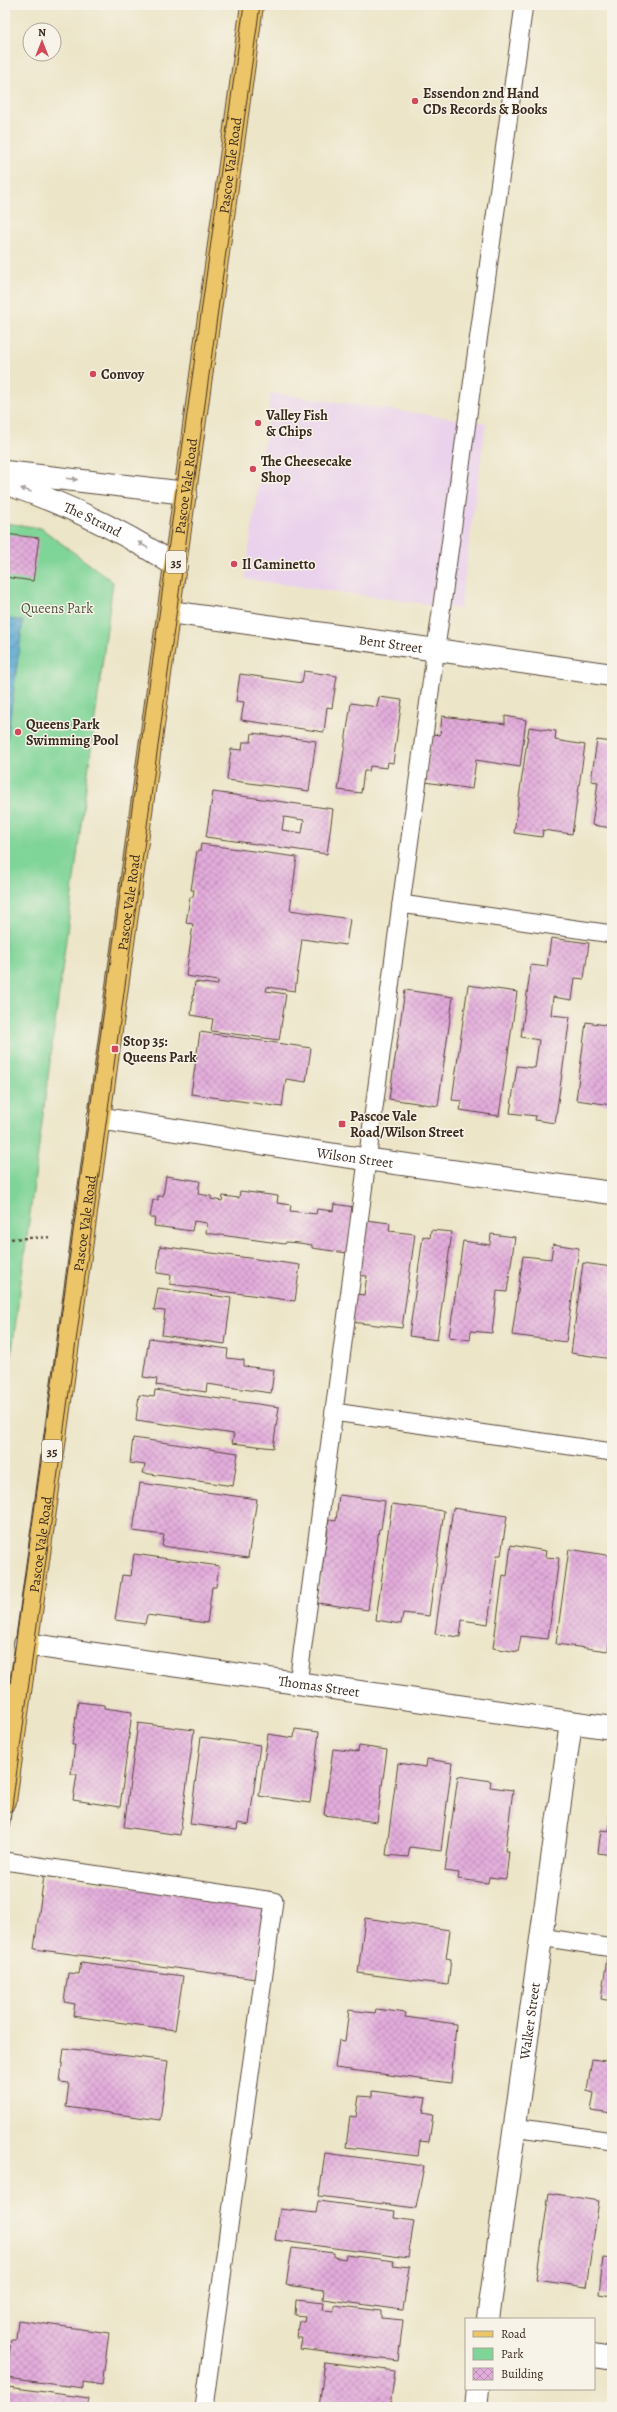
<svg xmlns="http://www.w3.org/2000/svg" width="617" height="2412" viewBox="0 0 617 2412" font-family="Alegreya,serif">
	<defs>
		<pattern id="water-waves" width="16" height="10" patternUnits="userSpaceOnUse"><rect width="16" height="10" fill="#55a4cf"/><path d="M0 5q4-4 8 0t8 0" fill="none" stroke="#4886a7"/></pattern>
		<pattern id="building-cross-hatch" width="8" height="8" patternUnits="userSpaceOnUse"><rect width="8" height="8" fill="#e3acdc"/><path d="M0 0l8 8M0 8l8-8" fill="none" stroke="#b98cb2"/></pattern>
	</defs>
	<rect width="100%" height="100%" fill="#f7f3e8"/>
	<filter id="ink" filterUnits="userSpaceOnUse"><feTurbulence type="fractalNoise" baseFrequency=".025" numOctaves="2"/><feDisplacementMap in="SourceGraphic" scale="8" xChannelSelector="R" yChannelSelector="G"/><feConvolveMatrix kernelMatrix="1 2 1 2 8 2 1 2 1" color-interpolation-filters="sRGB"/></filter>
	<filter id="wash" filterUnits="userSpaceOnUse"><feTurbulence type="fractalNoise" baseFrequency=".012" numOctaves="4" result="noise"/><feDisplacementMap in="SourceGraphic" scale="16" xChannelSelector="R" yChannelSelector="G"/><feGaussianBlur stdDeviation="0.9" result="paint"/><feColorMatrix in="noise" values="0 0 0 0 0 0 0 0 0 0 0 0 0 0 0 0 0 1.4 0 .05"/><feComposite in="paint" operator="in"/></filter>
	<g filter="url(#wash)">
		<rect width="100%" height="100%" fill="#ece5c8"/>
		<path fill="#ead1ec" d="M271 393 486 423 460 609 245 579Z"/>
		<path fill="#7fd497" stroke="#5d7f5a" d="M5 523 41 528 113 582 5 1404Z"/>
		<path fill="url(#water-waves)" stroke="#486776" d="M5 618 23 621 5 755Z"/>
		<g id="blocks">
			<g fill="url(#building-cross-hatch)" fill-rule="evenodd">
				<path d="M5 534 39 538 33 581 5 577Z"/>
				<path d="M304 671 337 676 332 708 327 707 324 732 241 720 244 702 236 701 240 674 302 683Z"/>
				<path d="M379 697 402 700 393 763 388 762 387 768 370 766 369 771H364L361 793 338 790 351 703 377 707Z"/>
				<path d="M442 716 505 724V716L526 720 520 767 476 760 472 789 425 782 432 734 440 735Z"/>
				<path d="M529 727 556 731 555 740 585 745 572 834 543 830 542 837 514 833Z"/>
				<path d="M252 733 316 741 309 791 227 780 231 749 242 750 243 742H251Z"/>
				<path d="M597 740 612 742V828L592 825 598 782 591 781Z"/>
				<path d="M213 792 333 809 327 854 206 837ZM284 817 304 820 302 833 282 830Z"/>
				<path d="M201 844 297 857 290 910 350 919 346 945 302 939 295 991 267 987 266 991 286 994 279 1040 211 1031 213 1019 191 1015 195 982 218 985V981L186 976 193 924 186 923 190 897H193L194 890H191L197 851H200Z"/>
				<path d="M551 938 589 943 584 979 575 978 572 1000 553 997 551 1015 570 1017 555 1123 535 1120 536 1116 510 1113 517 1066 535 1068 539 1040 521 1037 531 965 547 967Z"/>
				<path d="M468 985 517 992 499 1116 460 1110 462 1101 452 1100Z"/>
				<path d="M405 990 453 997 438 1106 389 1099Z"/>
				<path d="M586 1022 612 1026V1105L576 1100Z"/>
				<path d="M200 1032 311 1048 306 1082 286 1079 282 1107 191 1094Z"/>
				<path d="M166 1176 200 1181 198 1194 211 1196V1199L222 1201 223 1196 239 1198 240 1191 278 1196 277 1203 291 1205 290 1211 316 1214 317 1209 333 1211 334 1204 354 1207 347 1253 312 1248V1245L299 1243 286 1242 285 1244 206 1233 207 1223 194 1221 192 1231 154 1226 155 1218H150L153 1200H158V1196H163Z"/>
				<path d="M365 1220 390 1223 389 1231 415 1234 402 1328 351 1322 355 1294 364 1295 367 1276 357 1275Z"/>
				<path d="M431 1230 452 1232 437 1340 409 1336 423 1236 430 1238Z"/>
				<path d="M491 1234 515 1237 507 1292 497 1291 492 1333 471 1331 470 1340 449 1337 463 1241 490 1245Z"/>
				<path d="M553 1244 579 1248 566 1342 512 1335 523 1256 551 1259Z"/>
				<path d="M160 1246 300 1265 295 1301 170 1284 171 1275 157 1273Z"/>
				<path d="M583 1263 612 1267V1359L571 1353Z"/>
				<path d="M158 1288 231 1298 225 1344 162 1335 165 1311 154 1310Z"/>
				<path d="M149 1338 228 1349 227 1358 244 1360V1366L274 1370 271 1393 207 1384 206 1392 156 1385 157 1379 143 1377Z"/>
				<path d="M155 1390 279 1407 273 1448 232 1443 234 1434 136 1420 139 1395 154 1397Z"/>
				<path d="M133 1438 238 1453 233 1486 143 1473 145 1465 130 1463Z"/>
				<path d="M140 1483 257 1499 248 1558 162 1546 164 1535 133 1531Z"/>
				<path d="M339 1495 385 1501 381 1529H379L368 1610 317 1603 329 1520 336 1521Z"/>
				<path d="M392 1504 444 1511 429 1616 403 1613 401 1624 376 1620Z"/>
				<path d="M453 1508 507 1516 501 1555H497L488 1624 462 1620 460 1637 435 1634Z"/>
				<path d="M511 1545 546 1551 545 1557 559 1558 548 1639 521 1636 518 1652 493 1648 503 1575 507 1576Z"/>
				<path d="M569 1549 612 1556V1620L608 1651 556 1644Z"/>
				<path d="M134 1554 219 1566 216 1587H212L207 1623 147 1615 145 1624 115 1620 122 1575 131 1576Z"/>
				<path d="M78 1702 104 1705V1708L132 1712 120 1807 73 1800 77 1774H71L75 1745H72Z"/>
				<path d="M138 1723 194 1730 180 1835 124 1827Z"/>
				<path d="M295 1729 319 1732 310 1803 259 1796 268 1734 294 1738Z"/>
				<path d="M201 1737 260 1745 249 1825 238 1823 237 1830 190 1824Z"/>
				<path d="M359 1746 387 1750 377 1822 324 1815 333 1749 358 1752Z"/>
				<path d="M427 1759 452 1763 441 1851 410 1847 408 1857 386 1855 398 1763 426 1767Z"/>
				<path d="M458 1776 491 1781 490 1787 513 1790 505 1851H509L506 1879 489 1877 488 1883 458 1879 459 1873 445 1871Z"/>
				<path d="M611 1814 612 1855 598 1853 601 1830 609 1831Z"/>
				<path d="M44 1876 266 1905 256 1979 34 1949Z"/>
				<path d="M365 1918 450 1930 446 1958 451 1959 448 1985 358 1973Z"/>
				<path d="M607 1958 612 1959V2001L601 1999Z"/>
				<path d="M81 1962 183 1976 175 2030 73 2016 75 2004 64 2002 68 1973 79 1974Z"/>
				<path d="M376 2009 406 2013 405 2017 456 2024 451 2083 335 2068 339 2040 345 2041 349 2010 375 2013Z"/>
				<path d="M611 2012H612V2028L609 2027Z"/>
				<path d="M64 2048 168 2061 160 2120 66 2107 69 2083 60 2082Z"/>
				<path d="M592 2059 612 2062V2114L591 2111 594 2093 587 2091Z"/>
				<path d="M372 2091 426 2098 423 2113 433 2115 429 2142 420 2141 418 2156 346 2147 350 2116 356 2117 359 2096 372 2097Z"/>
				<path d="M325 2153 424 2166 416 2208 319 2196Z"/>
				<path d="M549 2193 599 2201 586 2287 536 2280Z"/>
				<path d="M318 2201 395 2211 394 2218 414 2221 408 2258 275 2240 280 2209 316 2213Z"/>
				<path d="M292 2248 334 2253V2257L345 2259 346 2255 394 2261 393 2265 409 2267 403 2310 323 2299 324 2290 286 2285Z"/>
				<path d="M603 2258 612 2259V2296L599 2294Z"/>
				<path d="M296 2300 324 2303 323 2310 334 2311V2305L381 2311V2318L403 2320 398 2361 300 2349 302 2338H296L299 2321H304L305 2316 295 2315Z"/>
				<path d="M18 2320 109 2333 102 2385 83 2382V2388L6 2378 11 2340H16Z"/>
				<path d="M325 2362 395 2371 390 2407H319Z"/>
				<path d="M8 2387 89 2398 87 2407H5Z"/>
			</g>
		</g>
	</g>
	<g filter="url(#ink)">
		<use href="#blocks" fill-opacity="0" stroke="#564638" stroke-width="1"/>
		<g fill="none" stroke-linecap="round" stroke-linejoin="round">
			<g stroke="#564638" stroke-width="19">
				<g id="service">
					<path d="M401 904 612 934"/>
					<path d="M334 1412 612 1452"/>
					<path d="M298 1683 401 904 524 5"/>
					<path d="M5 1861 274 1901 204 2407"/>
					<path d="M541 1937 612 1948"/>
					<path d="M514 2127 612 2141"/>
				</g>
			</g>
			<g stroke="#564638" stroke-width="24">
				<g id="minor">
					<path d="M5 472 186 493"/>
					<path id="s1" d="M5 483C66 504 122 530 176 566"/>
					<path id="s2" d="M170 612 612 675"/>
					<path id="s3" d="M25 1644 612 1728"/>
					<path id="s4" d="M488 2319 571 1723"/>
					<path d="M594 2356 612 2359"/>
					<path d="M476 2407 478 2389"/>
				</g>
			</g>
			<g stroke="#564638" stroke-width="24">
				<g id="tertiary">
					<path id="s5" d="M98 1118 336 1155 612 1193"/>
				</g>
			</g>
			<g stroke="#564638" stroke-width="24">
				<g id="primary">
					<path id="s6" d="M5 1801 252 5"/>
				</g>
			</g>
			<path stroke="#564638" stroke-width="2.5" stroke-dasharray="3 3" stroke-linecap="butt" d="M5 1239 53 1237"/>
			<use href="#service" stroke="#fff" stroke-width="17"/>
			<use href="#minor" stroke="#fff" stroke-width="22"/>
			<use href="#tertiary" stroke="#fff" stroke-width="22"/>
			<use href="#primary" stroke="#ecc569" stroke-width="22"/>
			<g stroke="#3b2a1e" stroke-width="1">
				<path d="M5 1720 244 5"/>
				<path d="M5 1857 260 5"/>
			</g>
		</g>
		<defs><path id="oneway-solid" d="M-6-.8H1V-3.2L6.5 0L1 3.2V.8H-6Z"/></defs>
		<g fill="#a79f9a">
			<use href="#oneway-solid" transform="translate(72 479) rotate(7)"/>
			<use href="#oneway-solid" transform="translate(26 490) rotate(-161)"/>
			<use href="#oneway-solid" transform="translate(143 545) rotate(-148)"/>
		</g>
	</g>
	<g fill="#d1495b" stroke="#f7f3e8" stroke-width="1.5">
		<circle cx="415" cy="101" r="4"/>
		<circle cx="93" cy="374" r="4"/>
		<circle cx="258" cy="423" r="4"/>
		<circle cx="253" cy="469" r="4"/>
		<circle cx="234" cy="564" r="4"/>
		<circle cx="18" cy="732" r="4"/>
		<rect x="111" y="1045" width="8" height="8" rx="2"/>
		<rect x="338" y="1120" width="8" height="8" rx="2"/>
	</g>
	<g text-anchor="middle" stroke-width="3" stroke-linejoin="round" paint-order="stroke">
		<g fill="#f7f3e8" stroke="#73665b" stroke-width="1">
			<rect x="166" y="551" width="20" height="22" rx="3"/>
			<rect x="42" y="1440" width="20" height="22" rx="3"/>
		</g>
		<g font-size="13" font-weight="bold" fill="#3b2a1e">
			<text x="176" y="567">35</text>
			<text x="52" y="1456">35</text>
		</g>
		<g font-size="14" font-weight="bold" fill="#3b2a1e" stroke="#f7f3e8" text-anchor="start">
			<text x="423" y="98">Essendon 2nd Hand<tspan x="423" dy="16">CDs Records &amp; Books</tspan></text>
			<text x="101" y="379">Convoy</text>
			<text x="266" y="420">Valley Fish<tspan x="266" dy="16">&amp; Chips</tspan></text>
			<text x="261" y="466">The Cheesecake<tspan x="261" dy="16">Shop</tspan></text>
			<text x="242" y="569">Il Caminetto</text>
			<text x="26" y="729">Queens Park<tspan x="26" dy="16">Swimming Pool</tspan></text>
			<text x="123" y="1046">Stop 35:<tspan x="123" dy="16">Queens Park</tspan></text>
			<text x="350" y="1121">Pascoe Vale<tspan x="350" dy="16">Road/Wilson Street</tspan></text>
		</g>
		<g font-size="14" fill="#3b2a1e" stroke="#f7f3e8">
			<text dy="5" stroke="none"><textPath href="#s6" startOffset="1651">Pascoe Vale Road</textPath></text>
			<text dy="5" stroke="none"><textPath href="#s6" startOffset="1327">Pascoe Vale Road</textPath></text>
			<text dy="5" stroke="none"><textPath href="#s1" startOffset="95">The Strand</textPath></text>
			<text dy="5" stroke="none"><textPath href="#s2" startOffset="223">Bent Street</textPath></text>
			<text dy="5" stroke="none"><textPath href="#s6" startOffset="907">Pascoe Vale Road</textPath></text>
			<text dy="5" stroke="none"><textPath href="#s5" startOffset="260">Wilson Street</textPath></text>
			<text dy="5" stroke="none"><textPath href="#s6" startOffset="583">Pascoe Vale Road</textPath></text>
			<text dy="5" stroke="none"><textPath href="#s6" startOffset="259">Pascoe Vale Road</textPath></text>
			<text dy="5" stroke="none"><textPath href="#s3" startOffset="297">Thomas Street</textPath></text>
			<text dy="5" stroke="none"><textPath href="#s4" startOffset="301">Walker Street</textPath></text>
		</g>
		<g font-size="14" fill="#4c543c" stroke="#f7f3e8">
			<text x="57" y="613">Queens Park</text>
		</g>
	</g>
	<rect width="617" height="2412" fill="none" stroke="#f7f3e8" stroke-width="20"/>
	<rect x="465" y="2318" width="130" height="72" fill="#f7f3e8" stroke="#aca397"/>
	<rect x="473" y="2331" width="20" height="6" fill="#ecc569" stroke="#aca397"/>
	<text x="501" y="2338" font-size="12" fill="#3b2a1e">Road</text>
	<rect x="473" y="2348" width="20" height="12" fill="#7fd497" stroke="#aca397"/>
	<text x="501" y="2358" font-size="12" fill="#3b2a1e">Park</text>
	<rect x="473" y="2368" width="20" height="12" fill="url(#building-cross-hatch)" stroke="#aca397"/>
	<text x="501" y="2378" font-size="12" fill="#3b2a1e">Building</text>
	<g transform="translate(42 42)"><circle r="19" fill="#f7f3e8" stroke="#aca397"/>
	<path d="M0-3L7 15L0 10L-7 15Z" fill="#d1495b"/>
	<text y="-6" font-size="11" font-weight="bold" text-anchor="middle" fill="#3b2a1e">N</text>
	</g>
</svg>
